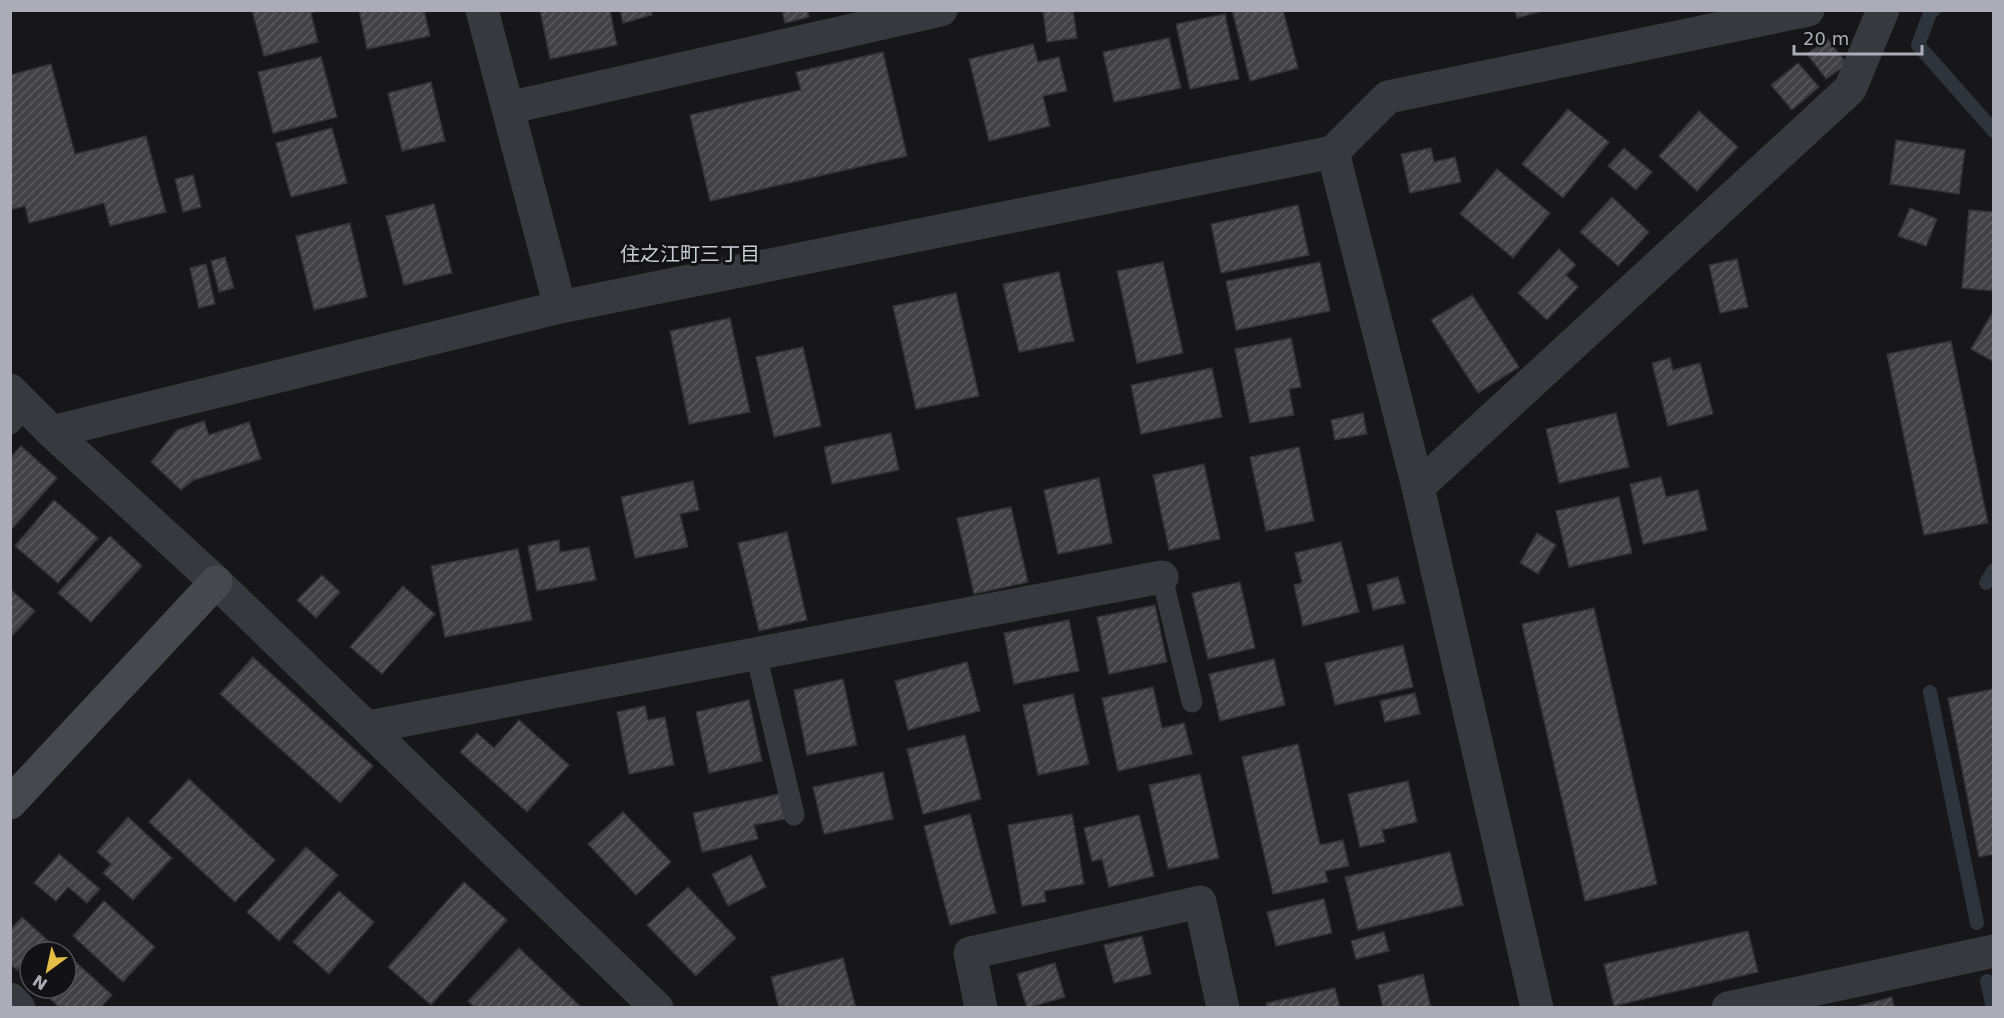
<svg xmlns="http://www.w3.org/2000/svg" width="2004" height="1018" viewBox="0 0 2004 1018" font-family="'DejaVu Sans','Noto Sans JP',sans-serif">
	<defs>
		<pattern id="building-hatch" width="6" height="6" patternUnits="userSpaceOnUse" patternTransform="scale(1.5)"><rect width="6" height="6" fill="#424246"/><path d="M-1 1l2-2M0 6l6-6M5 7l2-2" fill="none" stroke="#5b5b5f"/></pattern>
	</defs>
	<rect width="100%" height="100%" fill="#171719"/>
	<g fill="none" stroke-linecap="round" stroke-linejoin="round">
		<g stroke="#2e343c" stroke-width="14">
			<path d="M1934 10 1930 13 1918 45 1994 131"/>
			<path d="M1986 583 1994 570"/>
			<path d="M1930 692 1977 923"/>
			<path d="M1987 981 1993 1008"/>
		</g>
	</g>
	<g fill="url(#building-hatch)" stroke="#323135" stroke-width="1.5">
		<path d="M252 10H321L311 13 318 42 264 56Z"/>
		<path d="M359 10H424L430 36 367 49Z"/>
		<path d="M540 10H610L617 45 550 59Z"/>
		<path d="M620 10H651L652 15 623 23Z"/>
		<path d="M782 10H807L809 17 785 23Z"/>
		<path d="M1043 10H1073L1077 38 1047 42Z"/>
		<path d="M1232 10H1283L1298 68 1250 81Z"/>
		<path d="M1515 10H1546L1517 18Z"/>
		<path d="M1225 14 1239 79 1190 89 1176 24Z"/>
		<path d="M1169 38 1181 88 1114 102 1103 52Z"/>
		<path d="M1828 39 1847 64 1826 79 1807 54Z"/>
		<path d="M1033 44 1038 62 1059 57 1067 91 1043 96 1050 126 989 141 969 59Z"/>
		<path d="M883 52 907 156 710 201 690 115 801 90 796 72Z"/>
		<path d="M321 57 337 117 273 133 258 72Z"/>
		<path d="M1798 63 1819 87 1792 110 1771 85Z"/>
		<path d="M51 64 75 154 146 136 166 212 110 226 104 203 29 223 25 206 10 210V75Z"/>
		<path d="M431 82 445 141 402 151 388 93Z"/>
		<path d="M1568 109 1609 142 1563 198 1522 164Z"/>
		<path d="M1699 111 1738 147 1697 191 1659 156Z"/>
		<path d="M332 128 347 183 291 197 276 143Z"/>
		<path d="M1896 140 1965 150 1959 194 1890 184Z"/>
		<path d="M1431 148 1434 162 1455 157 1461 182 1410 193 1401 154Z"/>
		<path d="M1624 148 1652 172 1636 190 1608 166Z"/>
		<path d="M1497 169 1550 213 1513 258 1460 214Z"/>
		<path d="M193 175 201 207 183 212 175 179Z"/>
		<path d="M1612 197 1649 232 1618 266 1580 232Z"/>
		<path d="M434 204 452 273 404 285 386 216Z"/>
		<path d="M1298 205 1309 255 1221 273 1211 224Z"/>
		<path d="M1910 208 1937 219 1926 246 1898 236Z"/>
		<path d="M1969 210 1994 212V291L1962 288Z"/>
		<path d="M350 223 367 297 314 310 296 236Z"/>
		<path d="M1559 249 1576 265 1566 275 1578 287 1547 320 1518 293Z"/>
		<path d="M225 257 234 288 219 292 211 261Z"/>
		<path d="M1737 259 1748 307 1720 313 1709 265Z"/>
		<path d="M1163 262 1183 353 1137 363 1117 271Z"/>
		<path d="M1320 262 1330 311 1236 330 1226 281Z"/>
		<path d="M206 264 215 304 199 308 190 268Z"/>
		<path d="M1059 272 1074 341 1019 352 1003 284Z"/>
		<path d="M956 293 979 396 916 409 893 306Z"/>
		<path d="M1472 295 1519 367 1478 393 1431 320Z"/>
		<path d="M1994 310V362L1971 349Z"/>
		<path d="M730 318 750 412 689 424 670 331Z"/>
		<path d="M1291 338 1301 387 1289 389 1294 415 1250 423 1235 349Z"/>
		<path d="M1951 341 1988 523 1924 535 1887 354Z"/>
		<path d="M803 347 821 426 774 437 756 357Z"/>
		<path d="M1670 358 1673 370 1700 363 1713 414 1668 426 1652 363Z"/>
		<path d="M1212 368 1222 417 1141 434 1131 385Z"/>
		<path d="M1363 413 1367 434 1335 440 1331 420Z"/>
		<path d="M1616 413 1629 467 1559 483 1546 429Z"/>
		<path d="M204 421 209 435 249 422 261 459 194 480 181 490 151 462 177 430Z"/>
		<path d="M891 433 899 470 832 484 824 447Z"/>
		<path d="M21 446 57 478 10 531V458Z"/>
		<path d="M1299 447 1314 521 1266 531 1250 457Z"/>
		<path d="M1204 464 1220 539 1169 550 1153 475Z"/>
		<path d="M1661 477 1666 497 1698 490 1707 530 1643 544 1630 484Z"/>
		<path d="M1099 478 1112 543 1058 554 1044 490Z"/>
		<path d="M693 481 699 510 680 514 688 547 635 558 621 497Z"/>
		<path d="M1619 497 1632 553 1569 567 1556 511Z"/>
		<path d="M54 500 98 538 58 583 15 546Z"/>
		<path d="M1011 507 1028 582 974 594 957 518Z"/>
		<path d="M787 532 807 620 759 631 738 543Z"/>
		<path d="M1537 533 1556 545 1538 574 1520 563Z"/>
		<path d="M110 536 142 566 91 622 58 593Z"/>
		<path d="M559 540 560 552 589 547 596 580 537 591 528 546Z"/>
		<path d="M1341 542 1359 612 1303 626 1294 585 1302 583 1295 553Z"/>
		<path d="M518 549 532 620 445 637 431 566Z"/>
		<path d="M322 575 340 592 316 618 297 600Z"/>
		<path d="M1398 577 1405 603 1373 610 1367 585Z"/>
		<path d="M1240 582 1255 648 1208 659 1192 593Z"/>
		<path d="M403 586 435 614 382 674 350 647Z"/>
		<path d="M10 589 35 611 10 638Z"/>
		<path d="M1155 605 1167 662 1109 674 1097 617Z"/>
		<path d="M1594 608 1657 884 1585 901 1522 624Z"/>
		<path d="M1069 620 1079 671 1014 684 1004 633Z"/>
		<path d="M1403 645 1413 687 1335 705 1325 663Z"/>
		<path d="M253 657 373 766 340 803 220 694Z"/>
		<path d="M1274 659 1285 705 1220 721 1209 674Z"/>
		<path d="M967 662 980 711 908 730 895 681Z"/>
		<path d="M843 679 857 745 807 755 794 690Z"/>
		<path d="M1153 687 1162 728 1184 723 1192 754 1118 771 1102 698Z"/>
		<path d="M1994 689V854L1979 857 1948 698Z"/>
		<path d="M1415 693 1420 714 1385 722 1380 701Z"/>
		<path d="M1073 694 1089 764 1038 775 1023 705Z"/>
		<path d="M749 700 762 761 709 773 696 712Z"/>
		<path d="M645 706 648 720 665 717 674 765 629 774 617 712Z"/>
		<path d="M519 720 569 765 527 812 460 752 477 733 494 748Z"/>
		<path d="M965 735 981 799 923 814 907 749Z"/>
		<path d="M1298 744 1320 845 1343 840 1349 866 1325 871 1328 882 1273 894 1242 757Z"/>
		<path d="M883 772 893 819 824 834 813 787Z"/>
		<path d="M1200 774 1219 858 1168 869 1149 785Z"/>
		<path d="M189 779 275 860 235 902 149 822Z"/>
		<path d="M1408 781 1417 822 1382 830 1385 842 1360 847 1348 794Z"/>
		<path d="M779 794 785 819 754 825 758 839 702 852 693 813Z"/>
		<path d="M623 812 671 862 636 895 588 844Z"/>
		<path d="M970 814 996 913 950 925 924 826Z"/>
		<path d="M1072 814 1084 884 1044 891 1046 902 1022 906 1008 825Z"/>
		<path d="M1139 815 1154 876 1109 887 1102 859 1092 861 1084 828Z"/>
		<path d="M128 817 172 858 133 900 103 873 111 864 97 852Z"/>
		<path d="M306 847 338 875 279 941 247 912Z"/>
		<path d="M1450 852 1463 905 1358 930 1345 877Z"/>
		<path d="M59 854 100 889 87 903 68 887 56 901 34 883Z"/>
		<path d="M751 855 766 887 728 906 712 874Z"/>
		<path d="M464 882 507 920 431 1005 388 967Z"/>
		<path d="M688 887 736 938 696 976 647 925Z"/>
		<path d="M339 891 374 922 329 974 293 942Z"/>
		<path d="M1324 899 1332 933 1276 946 1267 912Z"/>
		<path d="M104 901 155 947 123 982 73 936Z"/>
		<path d="M22 917 57 949 54 952H30V971L22 964 17 970 10 964V930Z"/>
		<path d="M1748 931 1758 972 1614 1006 1604 964Z"/>
		<path d="M1384 932 1389 951 1356 959 1351 941Z"/>
		<path d="M1142 936 1151 974 1114 983 1104 945Z"/>
		<path d="M519 948 582 1008H475L468 1001Z"/>
		<path d="M69 956 112 995 100 1008H60L39 988H66V959Z"/>
		<path d="M843 958 856 1008H779L771 977Z"/>
		<path d="M1055 963 1065 997 1027 1008 1017 974Z"/>
		<path d="M1423 974 1431 1008H1383L1378 985Z"/>
		<path d="M1335 988 1340 1008H1267L1266 1003Z"/>
		<path d="M1892 997 1894 1008H1851Z"/>
	</g>
	<g fill="none" stroke-linecap="round" stroke-linejoin="round">
		<g stroke="#38393e" stroke-width="21">
			<path d="M10 424 27 406"/>
			<path d="M1162 577 1192 702"/>
			<path d="M756 654 794 815"/>
		</g>
		<g stroke="#38393e" stroke-width="33">
			<path d="M482 10 560 307"/>
			<path d="M508 108 941 10"/>
			<path d="M1333 152 1418 487 1537 1008"/>
			<path d="M10 390 52 432 216 582 657 1008"/>
			<path d="M52 432 560 307 1333 152 1388 97 1808 10"/>
			<path d="M1418 487 1850 89 1883 10"/>
			<path d="M368 727 1162 577"/>
			<path d="M10 999 19 1008"/>
			<path d="M981 1008 970 953 1200 902 1223 1008"/>
			<path d="M1728 1008 1994 951"/>
		</g>
		<path stroke="#47484d" stroke-width="33" d="M10 803 216 582"/>
	</g>
	<g text-anchor="middle" stroke-width="6" stroke-linejoin="round" paint-order="stroke">
		<g font-size="20" fill="#cbcdd4" stroke="#121214">
			<text x="690" y="261">住之江町三丁目</text>
		</g>
	</g>
	<rect width="2004" height="1018" fill="none" stroke="#aaadb8" stroke-width="24"/>
	<g transform="translate(48 970) rotate(213)"><circle r="28" fill="#121214" stroke="#4f5056" stroke-width="1.5"/>
	<path d="M0-4.5L10 22L0 15L-10 22Z" fill="#e3bd45"/>
	<text y="-9" font-size="16" font-weight="bold" text-anchor="middle" fill="#aaadb8">N</text>
	</g>
	<path d="M1794 45v9h128v-9" fill="none" stroke="#aaadb8" stroke-width="3"/>
	<text x="1803" y="45" font-size="18" fill="#aaadb8" stroke="#121214" stroke-width="4.5" paint-order="stroke">20 m</text>
</svg>
